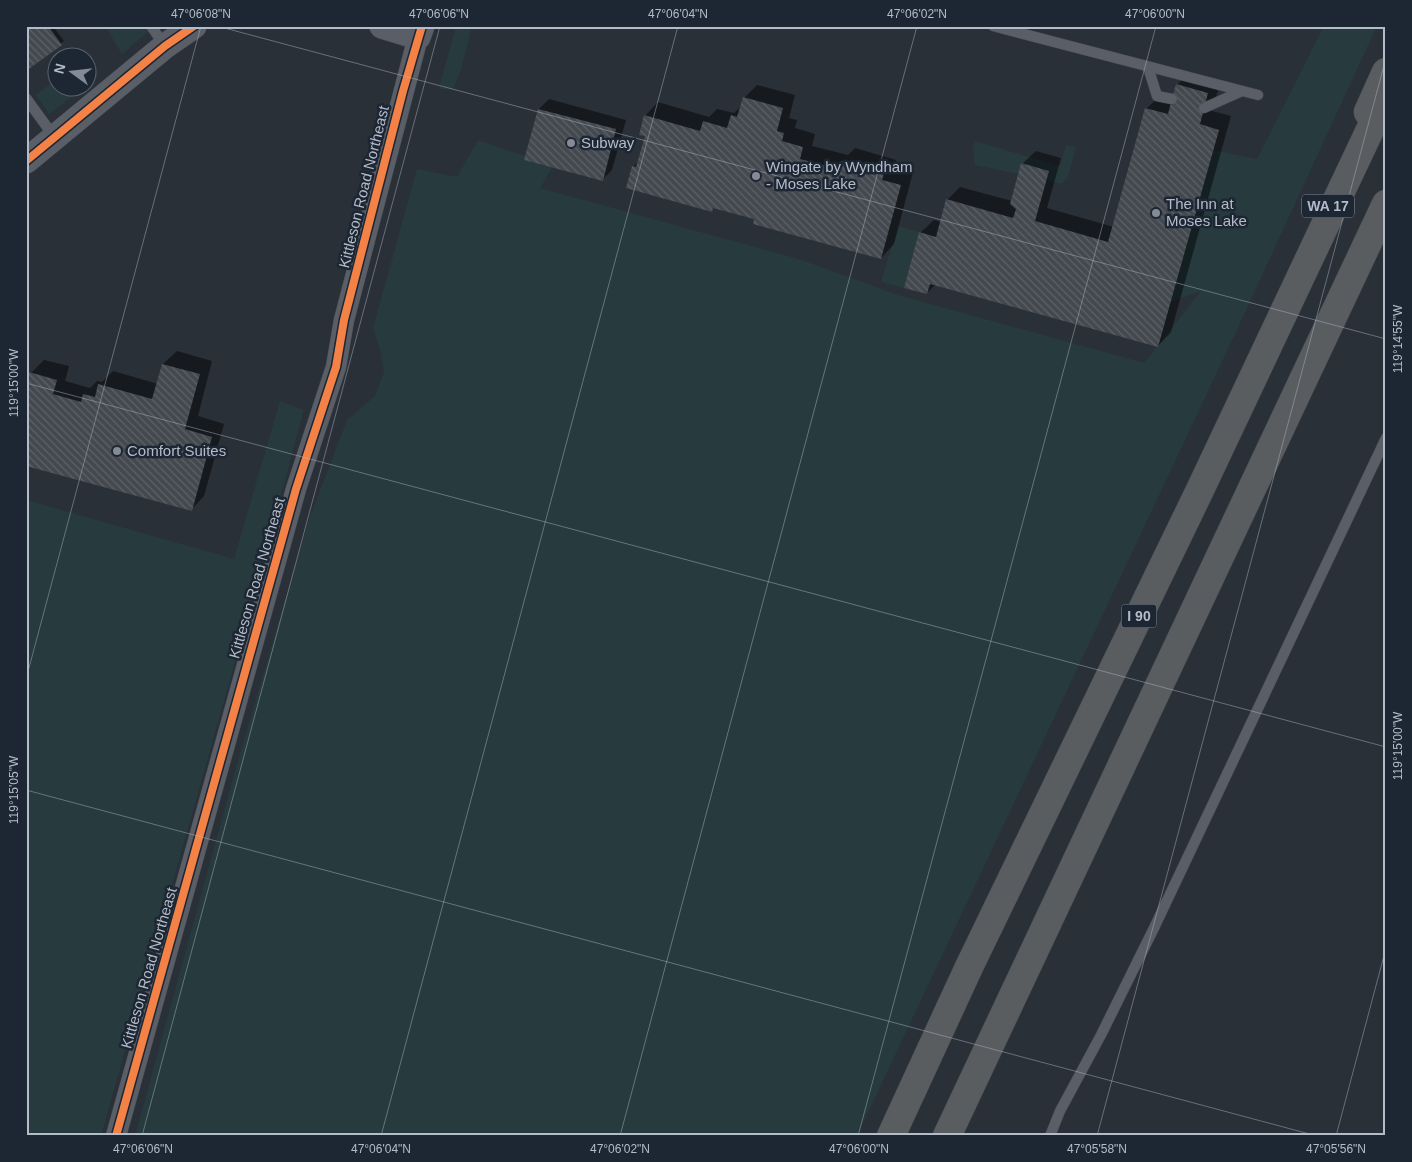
<svg xmlns="http://www.w3.org/2000/svg" width="1412" height="1162" viewBox="0 0 1412 1162" font-family="Arial,sans-serif">
	<defs>
		<pattern id="building-back-hatch" width="6" height="6" patternUnits="userSpaceOnUse" patternTransform="scale(1.25)"><rect width="6" height="6" fill="#444950"/><path d="M-1 5l2 2M0 0l6 6M5-1l2 2" fill="none" stroke="#5d6168"/></pattern>
	</defs>
	<rect width="100%" height="100%" fill="#2a3038"/>
	<g fill="#273a3e">
		<path d="M110 26H143L148 32 122 54 107 29Z"/>
		<path d="M456 26H472L460 73 453 89H439Z"/>
		<path d="M1324 26H1377L1235 334 857 1136H135L235 771 308 522 347 420 375 396 384 372 381 353 373 328 417 169 457 177 478 140 525 156V160L552 168 540 188 802 260 898 295 1144 363 1201 291 1171 302 1213 150 1257 159Z"/>
		<path d="M88 62 98 76 88 85Z"/>
		<path d="M57 79 58 88H84L49 114 36 95Z"/>
		<path d="M975 141 1060 166 1066 145 1076 147 1068 177 1062 184 1046 181 1048 171 1022 164 1018 174 975 165 973 150Z"/>
		<path d="M898 226 919 232 904 288 881 282Z"/>
		<path d="M280 401 304 410 252 602 101 1136H26V500L234 559Z"/>
	</g>
	<g fill="#0007">
		<path d="M26 26H53L64 41 26 69Z"/>
		<path d="M1190 72 1221 80 1212 111 1231 116 1171 332 1158 346 936 284 927 293 920 233 934 220 941 222 947 200 960 187 1012 201 1022 164 1036 151 1061 158 1047 208 1114 227 1146 109 1160 96 1173 99 1177 85Z"/>
		<path d="M757 85 795 95 789 118 797 120 795 128 815 134 812 146 848 155 855 148 896 160 895 167 913 172 894 244 881 258 755 218 715 207 711 210 633 167 640 160 647 135 645 116 658 102 709 117 717 109 734 113 741 106 744 98Z"/>
		<path d="M549 99 626 120 612 170 602 180 526 159 539 109Z"/>
		<path d="M177 351 212 361 198 416 224 424 204 496 191 510 26 465 31 373 44 360 69 366 65 381 90 388 97 381 102 382 113 371 158 384 163 364Z"/>
	</g>
	<g fill="url(#building-back-hatch)">
		<path d="M26 26H48L62 45 26 71Z"/>
		<path d="M1176 84 1208 93 1200 124 1219 130 1158 347 930 284 927 294 904 288 919 232 936 237 946 199 1013 218 1016 209 1010 204 1021 163 1049 171 1035 221 1108 242 1145 108 1168 114Z"/>
		<path d="M743 97 783 108 777 131 784 133 782 141 803 147 800 159 839 169 841 161 884 173 882 180 901 185 881 259 753 224 754 219 713 208 712 212 626 188 632 166 636 167 645 136 639 135 644 115 700 131 703 121 727 128 731 115 737 117Z"/>
		<path d="M538 109 616 129 603 181 524 160Z"/>
		<path d="M162 364 200 374 185 429 212 437 192 511 26 466V384L29 372 57 380 53 394 81 402 83 394 95 397 98 384 152 399Z"/>
	</g>
	<g fill="none" stroke-linecap="round" stroke-linejoin="round">
		<g stroke="#484c53" stroke-width="11">
			<g id="service">
				<path d="M151 26 165 46"/>
				<path d="M993 26 1258 95"/>
				<path d="M1148 67 1157 96 1172 99"/>
				<path d="M26 98 55 138"/>
				<path d="M1204 108 1242 91"/>
				<path d="M1050 1136 1060 1111 1101 1035 1154 928 1386 438"/>
			</g>
		</g>
		<g stroke="#484c53" stroke-width="21">
			<path id="minor" d="M116 1136 296 489 336 367 344 320 418 37"/>
		</g>
		<g stroke="#484c53" stroke-width="26">
			<g id="tertiary">
				<path d="M382 26 418 37 422 26"/>
				<path d="M26 161 165 46 194 26"/>
			</g>
		</g>
		<g stroke="#474c53" stroke-width="29">
			<g id="motorway">
				<path d="M1368 112 1386 72"/>
				<path d="M891 1136 969 967 1199 492 1386 96"/>
				<path d="M947 1136 1386 204"/>
			</g>
		</g>
		<use href="#service" stroke="#5a5e66" stroke-width="10"/>
		<use href="#minor" stroke="#5a5e66" stroke-width="20"/>
		<use href="#tertiary" stroke="#5a5e66" stroke-width="25"/>
		<use href="#motorway" stroke="#5a5d60" stroke-width="28"/>
		<g stroke="#1d2633" stroke-width="11">
			<g id="cycleway">
				<path d="M26 161 165 46 194 26"/>
				<path d="M116 1136 296 489 336 367 344 320 403 91 422 26"/>
			</g>
		</g>
		<use href="#cycleway" stroke="#f48246" stroke-width="8"/>
	</g>
	<path fill="none" stroke="#b4bcc9" stroke-width="1" stroke-opacity="0.45" d="M217 26 1386 339M26 383 1386 747M26 679 201 26M26 790 1317 1136M142 1136 440 26M381 1136 678 26M620 1136 917 26M858 1136 1156 26M1097 1136 1386 58M1336 1136 1386 948"/>
	<g fill="#848b96" stroke="#1d2633" stroke-width="2">
		<circle cx="571" cy="143" r="5"/>
		<circle cx="756" cy="176" r="5"/>
		<circle cx="1156" cy="213" r="5"/>
		<circle cx="117" cy="451" r="5"/>
	</g>
	<g text-anchor="middle" stroke-width="5" stroke-linejoin="round" paint-order="stroke">
		<g fill="#1d2633" stroke="#878f9c" stroke-width="1">
			<rect x="1302" y="194.5" width="52" height="23" rx="4"/>
			<rect x="1121.5" y="604.5" width="35" height="23" rx="4"/>
		</g>
		<g font-size="14" font-weight="bold" fill="#b4bcc9">
			<text x="1328" y="211">WA 17</text>
			<text x="1139" y="621">I 90</text>
		</g>
		<g font-size="15" fill="#b4bcc9" stroke="#1d2633" text-anchor="start">
			<text x="581" y="148">Subway</text>
			<text x="766" y="172">Wingate by Wyndham<tspan x="766" dy="17">- Moses Lake</tspan></text>
			<text x="1166" y="209">The Inn at<tspan x="1166" dy="17">Moses Lake</tspan></text>
			<text x="127" y="456">Comfort Suites</text>
		</g>
		<g font-size="15" fill="#b4bcc9" stroke="#1d2633">
			<text transform="translate(364 187) rotate(-76)" y="5">Kittleson Road Northeast</text>
			<text transform="translate(257 578) rotate(-74)" y="5">Kittleson Road Northeast</text>
			<text transform="translate(149 968) rotate(-74)" y="5">Kittleson Road Northeast</text>
		</g>
	</g>
	<rect width="1412" height="1162" fill="none" stroke="#1d2633" stroke-width="55"/>
	<g transform="translate(72 72) rotate(285)"><circle r="24" fill="#1d2633" stroke="#59626f"/>
	<path d="M0-4L9 19L0 12L-9 19Z" fill="#848b96"/>
	<text y="-8" font-size="14" font-weight="bold" text-anchor="middle" fill="#b4bcc9">N</text>
	</g>
	<rect x="28" y="28" width="1356" height="1106" fill="none" stroke="#b4bcc9" stroke-width="2"/>
	<g font-size="12" text-anchor="middle" fill="#b4bcc9">
		<text x="201" y="18">47°06'08"N</text>
		<text x="439" y="18">47°06'06"N</text>
		<text x="678" y="18">47°06'04"N</text>
		<text x="917" y="18">47°06'02"N</text>
		<text x="1155" y="18">47°06'00"N</text>
		<text transform="translate(1398 339) rotate(-90)" y="4">119°14'55"W</text>
		<text transform="translate(14 383) rotate(-90)" y="4">119°15'00"W</text>
		<text transform="translate(1398 746) rotate(-90)" y="4">119°15'00"W</text>
		<text transform="translate(14 790) rotate(-90)" y="4">119°15'05"W</text>
		<text x="143" y="1153">47°06'06"N</text>
		<text x="381" y="1153">47°06'04"N</text>
		<text x="620" y="1153">47°06'02"N</text>
		<text x="859" y="1153">47°06'00"N</text>
		<text x="1097" y="1153">47°05'58"N</text>
		<text x="1336" y="1153">47°05'56"N</text>
	</g>
</svg>
